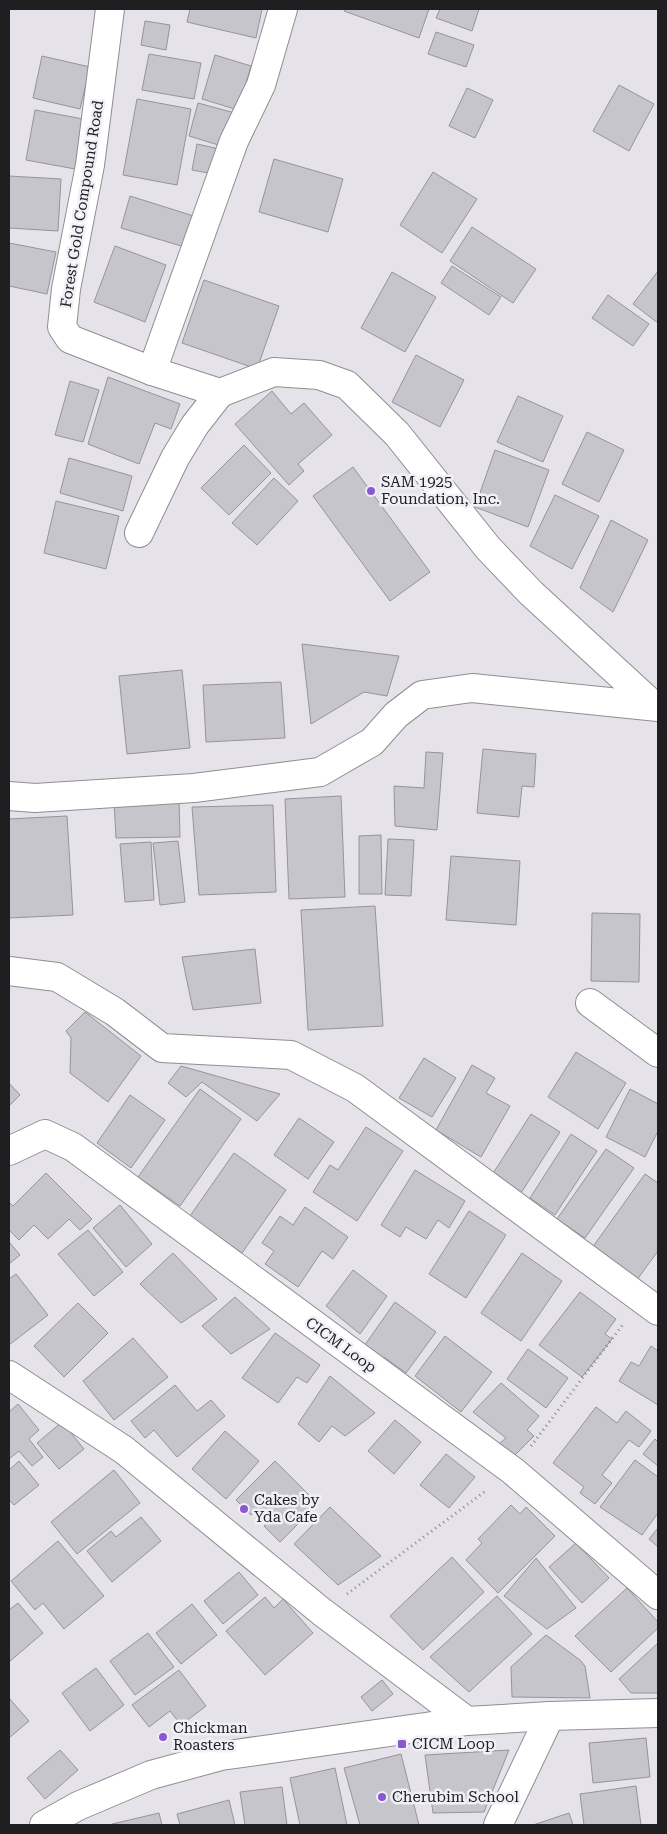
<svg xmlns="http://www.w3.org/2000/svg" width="667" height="1834" viewBox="0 0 667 1834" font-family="'Roboto Serif',serif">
	<rect width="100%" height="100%" fill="#e5e3e9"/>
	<g fill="#c7c5cc" stroke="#96949a">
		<path d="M190 9H262L256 38 187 22Z"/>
		<path d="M345 9H429L419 38 344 11Z"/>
		<path d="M440 9H479L472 31 436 18Z"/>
		<path d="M145 21 170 25 166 50 141 45Z"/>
		<path d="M436 32 474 45 466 67 428 54Z"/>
		<path d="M149 54 201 63 194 99 142 90Z"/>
		<path d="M215 55 251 66 238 110 202 99Z"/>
		<path d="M42 56 90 67 80 109 33 98Z"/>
		<path d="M619 85 654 104 629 151 593 131Z"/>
		<path d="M467 88 493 100 475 138 449 126Z"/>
		<path d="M137 99 191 109 177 185 123 175Z"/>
		<path d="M198 103 235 113 225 147 189 136Z"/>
		<path d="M35 110 83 119 75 169 26 160Z"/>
		<path d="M197 144 224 150 219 175 192 170Z"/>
		<path d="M274 159 343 179 328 232 259 212Z"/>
		<path d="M433 172 477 199 442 253 400 225Z"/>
		<path d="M9 176 61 179 58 231 9 228Z"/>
		<path d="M130 196 197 217 188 248 121 228Z"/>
		<path d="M472 227 536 269 513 303 450 261Z"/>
		<path d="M9 243 56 252 47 294 9 286Z"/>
		<path d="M115 246 166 265 145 322 94 302Z"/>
		<path d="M452 266 501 297 489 315 441 283Z"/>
		<path d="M658 271V323L633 304Z"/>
		<path d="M392 272 436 297 405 352 361 328Z"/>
		<path d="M204 280 279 306 257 369 182 343Z"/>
		<path d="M608 295 649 324 633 346 592 318Z"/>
		<path d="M416 355 464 380 440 427 392 402Z"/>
		<path d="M108 377 180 404 171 429 155 423 139 464 88 444Z"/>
		<path d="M70 381 99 390 83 442 55 435Z"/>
		<path d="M272 391 291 414 304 403 332 435 298 464 304 471 289 485 235 424Z"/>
		<path d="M518 396 563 416 543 462 497 442Z"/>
		<path d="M587 432 624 450 599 502 562 484Z"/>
		<path d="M244 445 271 473 229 515 201 488Z"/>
		<path d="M495 450 549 470 528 527 475 507Z"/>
		<path d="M69 458 132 476 123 511 60 493Z"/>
		<path d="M353 467 430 572 390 601 313 496Z"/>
		<path d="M274 478 298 501 257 545 232 523Z"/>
		<path d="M555 495 599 516 572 569 530 546Z"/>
		<path d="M56 501 119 516 106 569 44 553Z"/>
		<path d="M611 520 648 540 613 612 580 588Z"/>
		<path d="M302 644 399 656 387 696 364 692 311 724Z"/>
		<path d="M182 670 190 748 127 754 119 676Z"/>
		<path d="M281 682 285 738 206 742 203 685Z"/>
		<path d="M483 749 536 754 534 787 522 786 519 817 477 813Z"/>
		<path d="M426 752 443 753 437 830 395 826 394 786 424 788Z"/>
		<path d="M341 796 345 897 289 899 285 799Z"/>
		<path d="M179 799 180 837 116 838 114 801Z"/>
		<path d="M273 805 276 892 199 895 192 807Z"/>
		<path d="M67 816 73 915 9 918V819Z"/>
		<path d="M381 835 382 894H359V836Z"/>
		<path d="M388 839 414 840 411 896 385 895Z"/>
		<path d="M178 841 185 902 160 905 153 843Z"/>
		<path d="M151 842 154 900 125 902 120 844Z"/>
		<path d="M451 856 520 861 516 925 446 920Z"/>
		<path d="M375 906 383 1026 308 1030 301 910Z"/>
		<path d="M592 913 640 914 639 982 591 981Z"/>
		<path d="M255 949 261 1003 193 1010 182 957Z"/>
		<path d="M85 1012 141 1056 108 1102 70 1073 71 1038 66 1031Z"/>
		<path d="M576 1052 626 1083 598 1129 548 1097Z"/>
		<path d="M424 1058 456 1078 432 1117 399 1098Z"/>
		<path d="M472 1065 495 1078 486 1093 510 1106 481 1157 436 1130Z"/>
		<path d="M181 1066 280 1094 257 1121 202 1082 186 1097 168 1083Z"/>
		<path d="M9 1083 20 1095 9 1106Z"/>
		<path d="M200 1089 241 1119 180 1206 138 1177Z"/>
		<path d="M630 1089 658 1104V1131L645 1157 606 1137Z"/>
		<path d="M130 1095 165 1120 131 1168 97 1143Z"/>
		<path d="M531 1114 560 1132 521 1193 492 1175Z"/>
		<path d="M299 1118 334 1142 308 1179 274 1155Z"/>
		<path d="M366 1127 403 1151 357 1221 313 1192 330 1165 338 1170Z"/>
		<path d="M571 1134 597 1151 555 1215 530 1198Z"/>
		<path d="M606 1149 634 1168 585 1238 557 1219Z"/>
		<path d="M234 1153 286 1190 242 1253 190 1216Z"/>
		<path d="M415 1170 465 1201 449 1228 438 1220 426 1239 406 1227 400 1237 381 1225Z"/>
		<path d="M46 1173 92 1219 80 1230 69 1219 48 1239 34 1225 19 1240 9 1230V1202L13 1206Z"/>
		<path d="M645 1174 658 1183V1251L636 1281 592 1248Z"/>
		<path d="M120 1205 152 1244 126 1267 93 1228Z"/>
		<path d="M305 1207 348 1237 333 1259 322 1251 298 1287 265 1264 274 1251 262 1243 280 1216 293 1225Z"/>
		<path d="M469 1211 506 1235 466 1298 429 1274Z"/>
		<path d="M88 1230 123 1272 94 1296 58 1254Z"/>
		<path d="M9 1242 20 1255 9 1264Z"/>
		<path d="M173 1253 217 1299 181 1323 140 1284Z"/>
		<path d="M522 1253 562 1281 521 1341 481 1313Z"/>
		<path d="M353 1270 387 1296 360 1334 326 1306Z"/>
		<path d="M16 1274 48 1315 9 1345V1279Z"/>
		<path d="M580 1292 616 1319 605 1334 612 1339 582 1377 539 1345Z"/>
		<path d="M235 1297 270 1329 231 1354 202 1326Z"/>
		<path d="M395 1302 436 1332 406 1373 384 1357 378 1365 360 1352Z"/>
		<path d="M78 1303 108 1333 64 1377 34 1346Z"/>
		<path d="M275 1333 320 1365 307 1383 297 1377 278 1403 242 1378Z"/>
		<path d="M445 1336 492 1372 461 1412 415 1376Z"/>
		<path d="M133 1338 168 1377 114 1420 83 1381Z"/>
		<path d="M651 1346 658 1351V1405L619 1381 631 1362 639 1366Z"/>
		<path d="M528 1349 568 1378 546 1408 507 1379Z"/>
		<path d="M330 1376 375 1413 345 1436 332 1426 319 1442 298 1424Z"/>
		<path d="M501 1383 539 1416 527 1430 534 1436 514 1456 499 1444 506 1438 473 1412Z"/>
		<path d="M175 1385 197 1411 211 1400 225 1416 177 1457 154 1430 145 1438 131 1421Z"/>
		<path d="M18 1404 39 1430 29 1439 43 1457 32 1466 19 1451 9 1459V1412Z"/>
		<path d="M596 1407 617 1423 626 1411 651 1431 639 1447 629 1440 602 1475 612 1483 595 1504 580 1493 584 1487 553 1463Z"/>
		<path d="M395 1420 421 1442 394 1474 368 1451Z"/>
		<path d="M62 1422 84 1449 59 1469 37 1443Z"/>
		<path d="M225 1431 259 1461 226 1499 192 1469Z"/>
		<path d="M655 1439 658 1442V1466L643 1454Z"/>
		<path d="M446 1454 475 1477 449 1508 420 1485Z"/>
		<path d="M635 1460 658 1477V1513L642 1535 600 1507Z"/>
		<path d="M19 1461 39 1485 14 1505 9 1500V1470Z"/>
		<path d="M275 1461 318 1504 280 1542 264 1526 269 1521 257 1509 251 1515 236 1500Z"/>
		<path d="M114 1470 140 1503 77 1554 51 1522Z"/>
		<path d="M511 1505 520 1514 526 1507 555 1536 498 1593 466 1560 482 1543 478 1539Z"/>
		<path d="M330 1507 381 1556 338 1585 294 1544Z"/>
		<path d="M141 1517 161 1541 112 1582 87 1551 111 1531 116 1537Z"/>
		<path d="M658 1528V1547L649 1539Z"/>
		<path d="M58 1541 104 1596 64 1629 43 1603 35 1610 11 1581Z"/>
		<path d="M576 1543 609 1578 582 1603 549 1567Z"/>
		<path d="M452 1557 484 1592 423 1650 390 1616Z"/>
		<path d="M536 1558 576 1608 547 1629 504 1596Z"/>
		<path d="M239 1572 258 1595 223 1624 204 1601Z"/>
		<path d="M627 1588 658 1622V1628L611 1672 575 1636Z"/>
		<path d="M497 1596 532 1634 469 1692 430 1657Z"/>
		<path d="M265 1597 274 1608 283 1599 313 1633 265 1675 226 1631Z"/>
		<path d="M18 1603 43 1633 9 1662V1610Z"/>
		<path d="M192 1604 217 1635 181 1664 156 1633Z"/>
		<path d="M148 1633 174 1667 135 1695 110 1661Z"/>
		<path d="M546 1635 580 1660 585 1666 590 1698 512 1697 511 1667Z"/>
		<path d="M658 1643V1693H631L619 1679Z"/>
		<path d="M96 1668 124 1705 90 1731 62 1693Z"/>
		<path d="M179 1670 206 1706 181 1725 170 1711 149 1727 132 1705Z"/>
		<path d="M382 1680 393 1694 372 1711 361 1697Z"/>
		<path d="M9 1698 29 1721 9 1738Z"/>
		<path d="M646 1738 650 1777 593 1783 589 1743Z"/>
		<path d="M60 1750 78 1770 45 1799 27 1778Z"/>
		<path d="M509 1750 484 1812 433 1813 425 1755Z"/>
		<path d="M401 1754 419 1825H360L344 1768Z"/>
		<path d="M335 1768 347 1825H300L290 1778Z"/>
		<path d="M636 1786 641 1825H584L580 1794Z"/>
		<path d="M282 1787 287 1825H245L240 1792Z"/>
		<path d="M229 1800 235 1825H180L177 1814Z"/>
		<path d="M159 1813 162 1825H112V1824Z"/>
		<path d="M569 1813 573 1825H533Z"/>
	</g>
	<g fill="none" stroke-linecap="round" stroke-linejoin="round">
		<g stroke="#8f8e93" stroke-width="30">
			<g id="minor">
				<path d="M110 9 90 165 66 289 62 327 70 339 152 371 220 393 274 372 319 375 347 385 397 434 488 548 531 593 654 706"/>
				<path d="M152 371 234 141 261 85 283 9"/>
				<path d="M139 533 175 458 195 425 220 393"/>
				<path d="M9 796 35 798 194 788 320 772 372 742 396 715 422 695 472 688 658 707"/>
				<path d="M9 971 57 977 115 1012 162 1048 291 1055 355 1088 658 1311"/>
				<path d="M590 1003 658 1053"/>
				<path d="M9 1151 45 1134 73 1147 513 1471 658 1595"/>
				<path d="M9 1375 124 1450 322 1612 467 1721"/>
				<path d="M498 1825 550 1716"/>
			</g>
		</g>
		<g stroke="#8f8e93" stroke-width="30">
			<path id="major" d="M44 1825 78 1806 151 1775 221 1756 467 1721 550 1716 658 1713"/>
		</g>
		<g stroke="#89888c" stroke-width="3" stroke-dasharray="1 4" stroke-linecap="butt">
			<path d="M531 1446 624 1323"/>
			<path d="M347 1594 487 1490"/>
		</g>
		<use href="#minor" stroke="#fff" stroke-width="28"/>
		<use href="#major" stroke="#fff" stroke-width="28"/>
	</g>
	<g fill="#8959d3" stroke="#f2f0f7" stroke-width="2">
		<circle cx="371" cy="491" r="5"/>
		<circle cx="244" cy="1509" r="5"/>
		<circle cx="163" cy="1737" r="5"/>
		<rect x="397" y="1739" width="10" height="10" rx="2.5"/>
		<circle cx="382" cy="1797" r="5"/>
	</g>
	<g text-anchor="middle" stroke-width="5" stroke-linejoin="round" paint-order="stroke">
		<g font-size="15" fill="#1f1f21" stroke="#f2f0f7">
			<text transform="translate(82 204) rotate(-81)" y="5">Forest Gold Compound Road</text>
			<text transform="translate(341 1345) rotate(36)" y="5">CICM Loop</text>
		</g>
		<g font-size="15" fill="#1f1f21" stroke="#f2f0f7" text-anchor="start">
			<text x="381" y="487">SAM 1925<tspan x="381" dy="17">Foundation, Inc.</tspan></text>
			<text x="254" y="1505">Cakes by<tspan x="254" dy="17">Yda Cafe</tspan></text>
			<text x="173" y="1733">Chickman<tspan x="173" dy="17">Roasters</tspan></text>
			<text x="412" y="1749">CICM Loop</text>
			<text x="392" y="1802">Cherubim School</text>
		</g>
	</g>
	<rect width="667" height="1834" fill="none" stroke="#1f1f21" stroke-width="20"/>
</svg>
